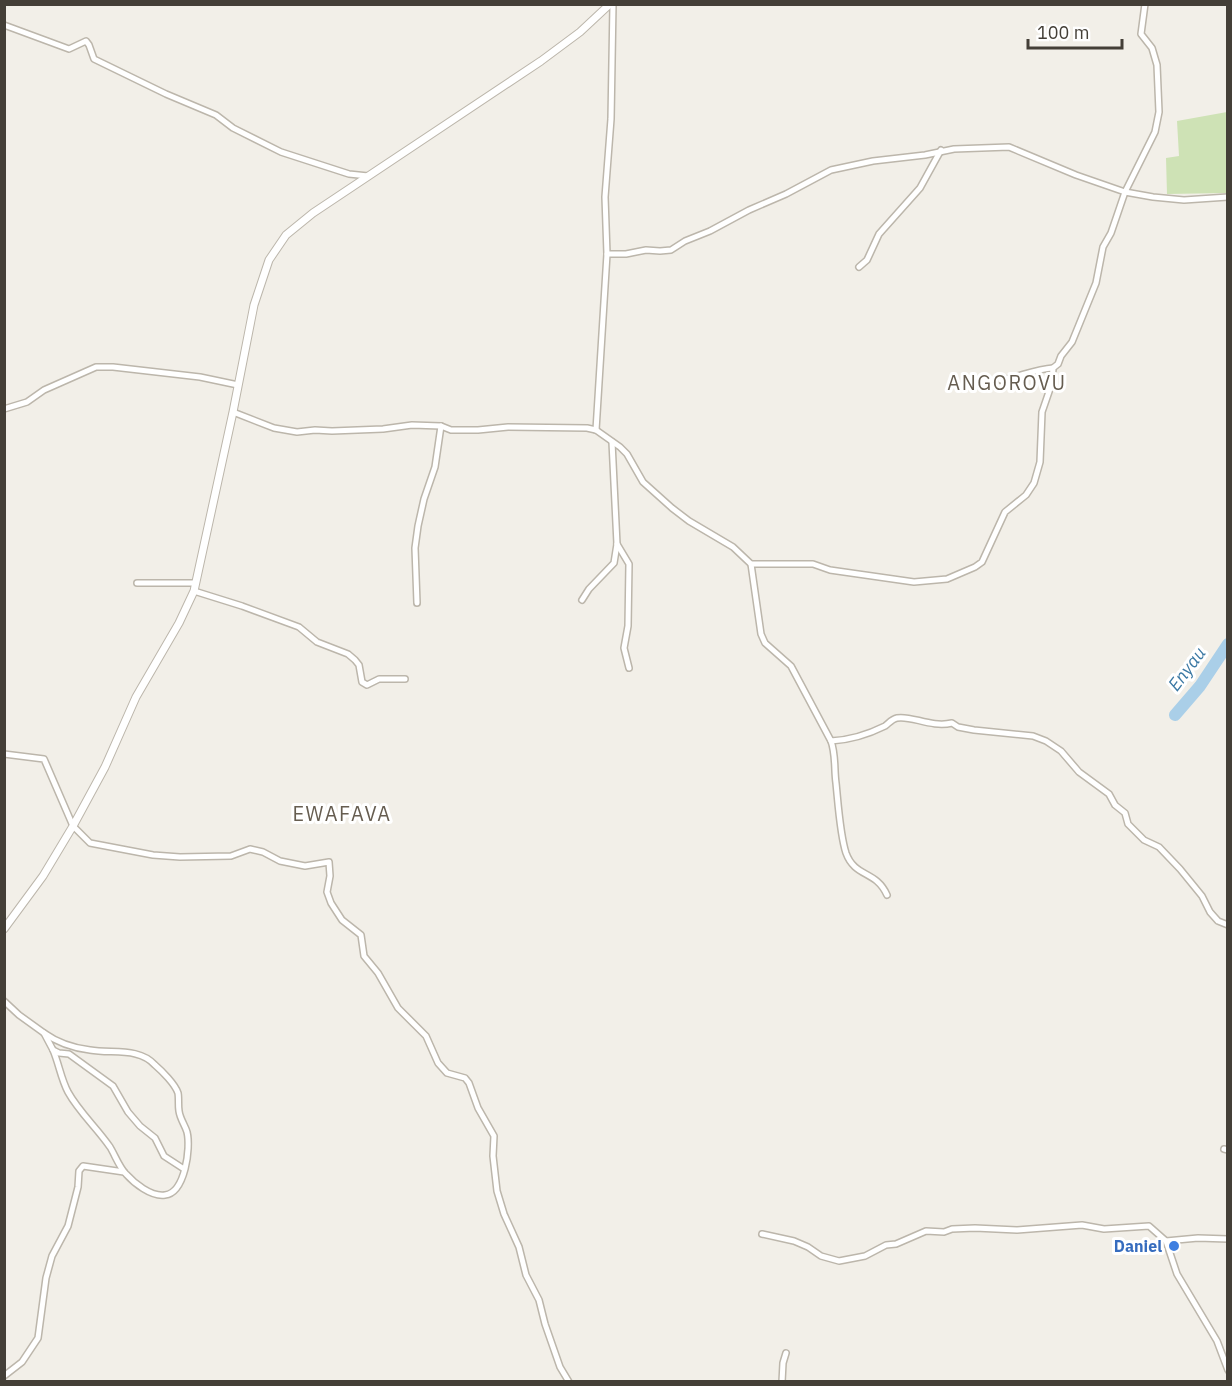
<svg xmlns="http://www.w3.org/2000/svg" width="1232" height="1386" viewBox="0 0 1232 1386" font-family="'IBM Plex Sans',sans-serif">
	<rect width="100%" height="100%" fill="#f2efe8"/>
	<path fill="#cee2b5" d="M1227 112V193L1167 194 1166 158 1179 156 1177 121Z"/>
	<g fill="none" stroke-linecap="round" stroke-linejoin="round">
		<path stroke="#aacfe8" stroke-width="12" d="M1175 715 1200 686 1228 644"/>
		<g stroke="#bcb6ab" stroke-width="8">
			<g id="minor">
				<path d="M4 25 69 49 86 41 89 45 94 59 166 94 216 115 233 128 281 152 349 174 368 176"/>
				<path d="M607 254H626L646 250 660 251 671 250 685 241 710 231 749 210 786 194 831 170 873 161 925 155 954 149 1009 147 1076 175 1125 192 1153 197 1184 200 1228 197"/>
				<path d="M859 267 867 260 879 234 920 188 941 150"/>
				<path d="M1001 380C1019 377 1035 369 1053 368"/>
				<path d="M4 409 27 402 44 390 96 367H113L200 377 238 385"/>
				<path d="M233 412 274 428 297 432 315 430 332 431 383 429 412 425 441 426 451 430H478L508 427 587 428 596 430 620 447 627 454 643 482 672 508 689 521 733 547 751 564H813L830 570 914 582 947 579 975 567 982 562 1005 512 1026 495 1034 483 1040 462 1042 412 1052 383 1053 368 1058 364 1061 356 1072 342 1096 283 1103 247 1111 233 1125 192 1155 132 1159 112 1157 65 1152 48 1141 34 1145 4"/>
				<path d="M596 430 607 254 605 197 611 119 613 4"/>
				<path d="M617 544 629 564 628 626 624 648 629 668"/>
				<path d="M751 564 761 634 765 643 791 666 831 741C849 740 869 734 885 726 889 723 892 719 897 718 911 715 931 728 952 723L958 727 974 730 1033 736 1046 741 1061 751 1079 772 1109 794 1115 805 1125 813 1128 824 1144 840 1159 847 1180 869 1202 896 1210 912 1218 921 1228 925"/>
				<path d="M137 583H195"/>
				<path d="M194 591 242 606 299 627 317 642 348 654 355 660 359 665 362 682 367 685 379 679H405"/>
				<path d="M582 600 589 589 614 563 617 544 612 442"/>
				<path d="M417 603 415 548 418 526 424 499 435 467 441 426"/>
				<path d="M831 741C836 755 834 769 836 783 838 802 840 835 846 853 855 878 876 870 887 895"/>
				<path d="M4 754 44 759 73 826 90 843 153 855 180 857 231 856 250 849 263 852 280 861 305 866 329 862 330 876 327 892 331 903 342 920 361 935 364 956 378 973 398 1008 426 1036 438 1063 447 1073 465 1078 469 1083 478 1108 494 1136 493 1156 497 1191 504 1214 519 1247 526 1275 539 1300 545 1324 560 1367 569 1382"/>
				<path d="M4 1001 19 1015 44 1033 53 1050 59 1053 69 1054 113 1086 128 1112 140 1126 155 1138 164 1156 184 1169"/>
				<path d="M44 1033C58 1043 73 1048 90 1050 112 1054 139 1047 155 1065 162 1071 175 1084 178 1093 179 1098 178 1105 179 1111 180 1119 185 1125 187 1132 191 1148 185 1193 165 1195 151 1197 134 1183 126 1174 119 1167 115 1155 110 1147 97 1128 79 1112 68 1092 61 1079 59 1064 53 1050"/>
				<path d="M1224 1149 1228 1150"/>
				<path d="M762 1234 794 1241 808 1247 821 1256 839 1261 865 1256 886 1245 896 1244 926 1231 944 1232 952 1229 975 1228 1017 1230 1082 1225 1104 1229 1149 1226 1166 1241 1177 1274 1217 1341 1228 1370"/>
				<path d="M1166 1241 1198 1238 1228 1239"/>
				<path d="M4 1376 22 1362 38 1338 46 1278 52 1256 68 1226 78 1187 79 1171 83 1166 124 1172"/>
				<path d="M782 1382 783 1363 786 1353"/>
			</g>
		</g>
		<g stroke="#bcb6ab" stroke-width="9">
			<path id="tertiary" d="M4 929 43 876 73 826 105 767 136 697 179 623 194 591 233 412 254 305 269 260 286 235 313 213 541 61 580 32 610 4"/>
		</g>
		<use href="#minor" stroke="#fff" stroke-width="5"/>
		<use href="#tertiary" stroke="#fff" stroke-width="7"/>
	</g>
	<circle fill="#3f7fe0" stroke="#fff" stroke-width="2" cx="1174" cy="1246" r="6"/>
	<g text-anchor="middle" stroke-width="6" stroke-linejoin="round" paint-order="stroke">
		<g font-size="16" font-weight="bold" fill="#366cbe" stroke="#fff" text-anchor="end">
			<text x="1162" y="1252">Daniel</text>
		</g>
		<g font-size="18" font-style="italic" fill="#3c79a4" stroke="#fff">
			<text transform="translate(1187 669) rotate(-53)" y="6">Enyau</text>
		</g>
		<g font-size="20" letter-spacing="1.5" fill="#665d50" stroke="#fff">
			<text x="1007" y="390">ANGOROVU</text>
			<text x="342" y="821">EWAFAVA</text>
		</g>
	</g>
	<rect width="1232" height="1386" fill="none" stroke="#443f37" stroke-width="12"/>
	<path d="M1028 39v9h94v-9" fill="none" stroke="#443f37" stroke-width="3"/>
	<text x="1037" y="39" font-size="18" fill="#443f37" stroke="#ffffff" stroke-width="4.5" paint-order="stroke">100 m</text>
</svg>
